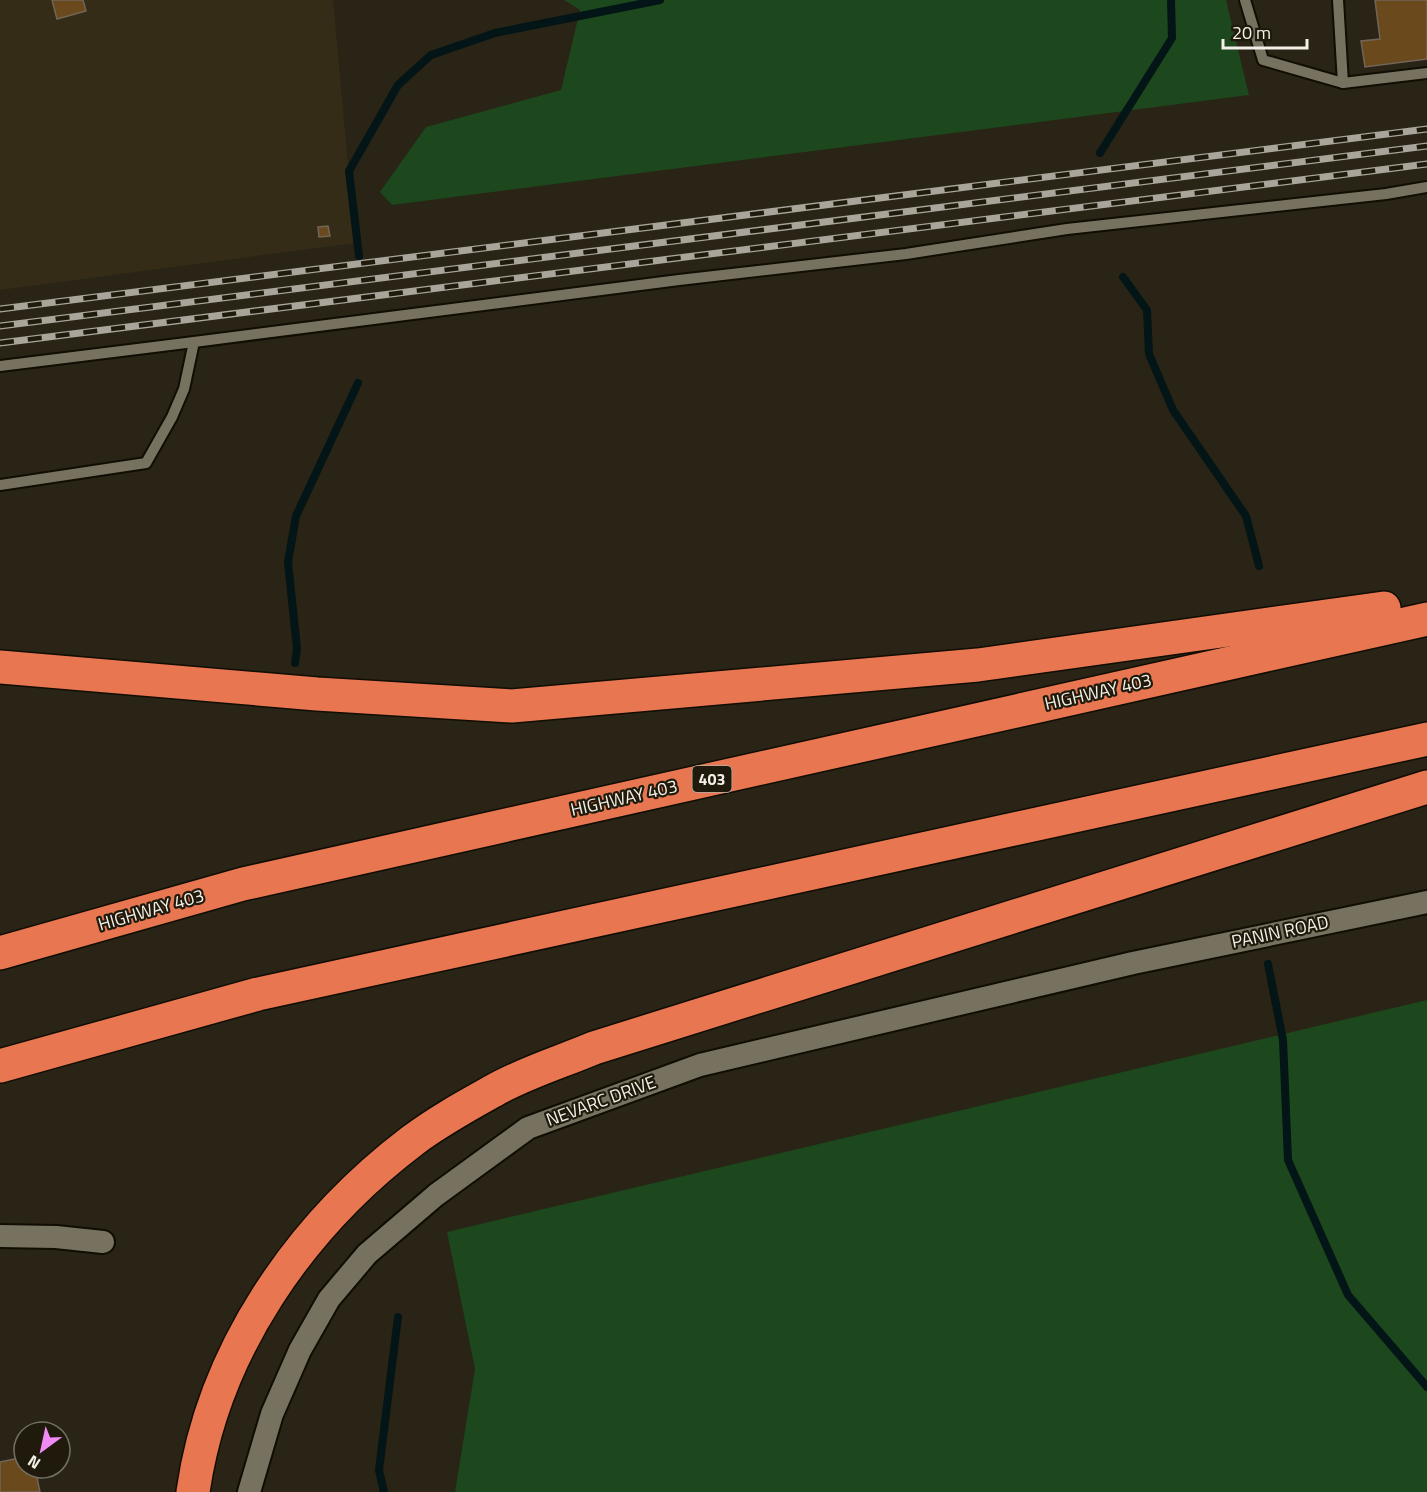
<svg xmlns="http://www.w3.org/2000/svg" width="1427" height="1492" viewBox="0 0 1427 1492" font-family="'Titillium Web',sans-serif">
	<rect width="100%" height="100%" fill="#292415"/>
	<path fill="#342c17" d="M0 0H333L355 243 0 290Z"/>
	<g fill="#1d471c">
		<path d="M564 0H1226L1249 95 392 205 380 192 426 127 561 90 580 10Z"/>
		<path d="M1427 1000V1492H455L475 1369 447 1232Z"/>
	</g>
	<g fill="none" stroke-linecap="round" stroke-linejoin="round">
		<g stroke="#031516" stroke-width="8">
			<path d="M1100 153 1172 38 1171 0"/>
			<path d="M359 256 349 171 398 85 431 55 495 33 660 0"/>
			<path d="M1123 277 1147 310 1149 354 1173 410 1246 516 1259 566"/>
			<path d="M295 663 297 649 288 562 296 516 358 383"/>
			<path d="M1268 964 1283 1040 1288 1160 1348 1295 1427 1387"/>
			<path d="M384 1492 379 1470 398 1317"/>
		</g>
	</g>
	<g fill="#6a491d" stroke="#716557" stroke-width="1.5">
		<path d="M52 0H83L86 11 57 19Z"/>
		<path d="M1375 0H1427V59L1365 67 1361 41 1380 39Z"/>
		<path d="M328 226 330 236 319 237 318 227Z"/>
		<path d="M24 1457V1468H35L40 1492H0V1462Z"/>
	</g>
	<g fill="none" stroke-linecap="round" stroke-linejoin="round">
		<g stroke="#110d02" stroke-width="14">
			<g id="service">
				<path d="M1245 0 1263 60 1343 83 1427 73"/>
				<path d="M1338 0 1343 83"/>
				<path d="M0 366 194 342"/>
				<path d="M0 485 146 463 172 417 184 389 194 342 679 280 906 254 1067 229 1386 194 1427 187"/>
			</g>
		</g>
		<g stroke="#110d02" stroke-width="26">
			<g id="minor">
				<path d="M0 1236 56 1237 103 1242"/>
				<path d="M249 1492 272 1414 300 1350 329 1299 367 1254 436 1195 528 1128 700 1065 1133 963 1427 902"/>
			</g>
		</g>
		<g stroke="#110d02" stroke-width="36">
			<g id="motorway">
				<path d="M0 667 317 694 512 706 978 665 1384 608"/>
				<path d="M0 953 243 884 1427 619"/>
				<path d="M0 1066 258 994 1427 739"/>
				<path d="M193 1492C213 1351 300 1226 412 1141 437 1122 466 1106 493 1091 524 1073 561 1062 594 1048L1427 787"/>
			</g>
		</g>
		<use href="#service" stroke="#777160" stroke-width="10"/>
		<use href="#minor" stroke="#777160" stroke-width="22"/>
		<use href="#motorway" stroke="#e87751" stroke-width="33"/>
		<g stroke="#aaa59a" stroke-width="7">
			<g id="rail">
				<path d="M0 309 1427 129"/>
				<path d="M0 326 1427 146"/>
				<path d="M0 343 1427 164"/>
			</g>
		</g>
		<use href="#rail" stroke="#1f1a0c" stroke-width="4.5" stroke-dasharray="14" stroke-linecap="butt"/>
	</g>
	<g text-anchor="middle" stroke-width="4.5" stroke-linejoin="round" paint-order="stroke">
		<rect fill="#1f1a0c" stroke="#b4b0a5" stroke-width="1.5" x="692.5" y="766" width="39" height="26" rx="4.5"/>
		<g font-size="16" font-weight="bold" fill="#f4f0e7">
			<text x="712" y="785">403</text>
		</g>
		<g font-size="18" fill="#f4f0e7" stroke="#1f1a0c">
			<text transform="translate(1098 692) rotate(-13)" y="6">HIGHWAY 403</text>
			<text transform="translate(624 798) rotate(-13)" y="6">HIGHWAY 403</text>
			<text transform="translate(151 910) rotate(-16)" y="6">HIGHWAY 403</text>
			<text transform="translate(1280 932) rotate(-12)" y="6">PANIN ROAD</text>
			<text transform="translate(601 1101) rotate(-20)" y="6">NEVARC DRIVE</text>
		</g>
	</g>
	<g transform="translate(42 1450) rotate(213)"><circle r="28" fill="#1f1a0c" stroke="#747064" stroke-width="1.5"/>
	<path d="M0-4.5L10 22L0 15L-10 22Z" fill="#f08bf6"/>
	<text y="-9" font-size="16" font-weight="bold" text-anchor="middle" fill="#f4f0e7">N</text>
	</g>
	<path d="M1223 39v9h84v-9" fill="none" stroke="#f4f0e7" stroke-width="3"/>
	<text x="1232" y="39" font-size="18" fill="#f4f0e7" stroke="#1f1a0c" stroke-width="4.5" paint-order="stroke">20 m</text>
</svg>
